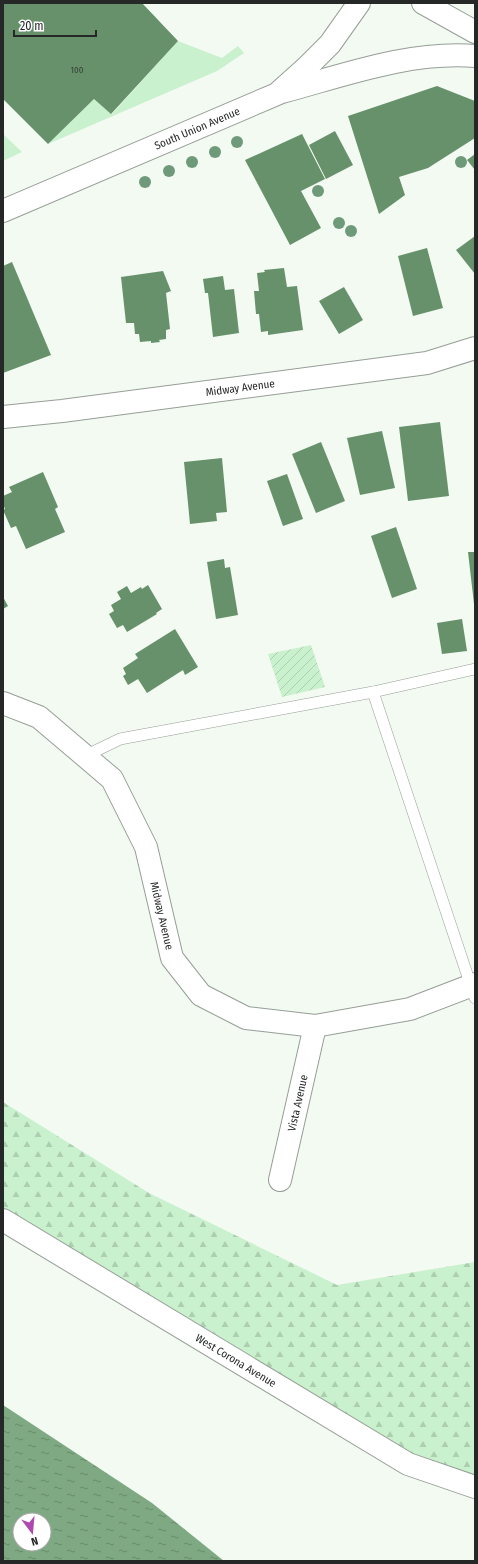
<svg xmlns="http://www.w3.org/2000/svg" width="478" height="1564" viewBox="0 0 478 1564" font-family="'Fira Sans Condensed',sans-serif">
	<defs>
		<pattern id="forest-firs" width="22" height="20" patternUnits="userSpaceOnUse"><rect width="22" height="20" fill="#caf1cd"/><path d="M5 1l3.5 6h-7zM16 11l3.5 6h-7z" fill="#adcfb0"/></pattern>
		<pattern id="garden-furrows" width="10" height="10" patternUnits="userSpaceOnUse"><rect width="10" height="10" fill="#caf1cd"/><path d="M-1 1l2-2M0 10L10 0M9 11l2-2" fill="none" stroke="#adcfb0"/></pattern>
		<pattern id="water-ripples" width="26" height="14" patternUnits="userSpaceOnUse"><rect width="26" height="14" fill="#7ea982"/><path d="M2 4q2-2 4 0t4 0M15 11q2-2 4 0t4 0" fill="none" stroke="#678a6a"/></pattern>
	</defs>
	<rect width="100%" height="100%" fill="#f2faf2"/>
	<g fill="#caf1cd">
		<path d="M178 41 222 58 238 46 244 53 217 71 48 144 94 99 112 114Z"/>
		<path d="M3 134 22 152 3 161Z"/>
	</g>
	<path fill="url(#forest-firs)" d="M3 1102 149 1193 337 1285 475 1262V1487L408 1464 3 1220Z"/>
	<path fill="url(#garden-furrows)" d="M311 645 325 687 282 697 268 654Z"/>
	<path fill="url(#water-ripples)" fill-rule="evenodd" d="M3 1405 152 1503 224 1561H3ZM20 1520H44V1544H20Z"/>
	<g fill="#67916b">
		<path d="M3 3H142L178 41 111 114 94 99 48 144 3 99Z"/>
		<path d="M437 86 475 101V138L428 168 399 177 405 195 379 214 348 116Z"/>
		<path d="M335 131 353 165 326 179 309 145Z"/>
		<path d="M302 134 325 179 301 191 321 228 290 245 245 160Z"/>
		<path d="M475 154V170L467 160Z"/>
		<path d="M475 236V274L456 250Z"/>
		<path d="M427 248 443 308 413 316 398 256Z"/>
		<path d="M12 262 51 355 3 373V266Z"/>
		<path d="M284 268 287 287 297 286 303 330 268 335V331L261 332 259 314H256L254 291H259L257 273 265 272 264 270Z"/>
		<path d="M163 271 171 291 166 293 170 329 166 330V339L159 340 160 342 151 343V341L140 342 139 334H135L134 323H126L121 277Z"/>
		<path d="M223 276 225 290 234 289 239 333 213 337 208 293H205L203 279Z"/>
		<path d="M344 287 363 320 339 334 319 301Z"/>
		<path d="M440 422 449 496 408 501 399 427Z"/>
		<path d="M382 431 395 488 360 495 347 438Z"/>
		<path d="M321 442 345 501 316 513 292 454Z"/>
		<path d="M222 458 227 512 216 513 217 521 190 524 184 462Z"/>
		<path d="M43 472 58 507 55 509 65 532 26 549 16 526 11 528 3 510 5 509 3 504V496L12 492 9 487Z"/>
		<path d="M287 474 303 519 283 526 267 481Z"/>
		<path d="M396 527 417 589 392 598 371 536Z"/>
		<path d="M468 552H475V604H474Z"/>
		<path d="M224 559 225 568 230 567 238 615 216 619 207 562Z"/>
		<path d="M148 585 162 609 156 613 157 614 127 632 123 625 117 628 109 614 114 611 111 605 121 599 117 592 127 586 131 593 141 587 142 589Z"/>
		<path d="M3 597 8 606 3 609Z"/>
		<path d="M462 619 467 651 442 654 437 623Z"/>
		<path d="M175 629 198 667 185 675 183 670 147 693 138 679 128 685 123 676 126 674 123 668 138 658 135 654Z"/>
	</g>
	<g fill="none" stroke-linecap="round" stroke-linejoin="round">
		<g stroke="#969e97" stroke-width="12">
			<g id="lane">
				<path d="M373 692 475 998"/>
				<path d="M85 756 120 739 373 692 475 669"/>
			</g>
		</g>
		<g stroke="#969e97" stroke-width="24">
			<g id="street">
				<path id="s1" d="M3 417 62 411 427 363 475 348"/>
				<path id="s2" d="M3 703 39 717 112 779 146 847 172 958 201 995 246 1018 315 1026 410 1009 475 984"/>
				<path id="s3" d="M280 1180 315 1026"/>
				<path id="s4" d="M3 1220 408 1464 475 1487"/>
			</g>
		</g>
		<g stroke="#969e97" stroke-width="24">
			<g id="secondary">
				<path d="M423 3 475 32"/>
				<path d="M282 92C345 75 409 51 475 56"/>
				<path id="s5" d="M3 211 277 94 306 68 330 44 359 3"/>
			</g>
		</g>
		<use href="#lane" stroke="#fff" stroke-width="11"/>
		<use href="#street" stroke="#fff" stroke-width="22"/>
		<use href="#secondary" stroke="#fff" stroke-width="22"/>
	</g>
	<g fill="#6f9a7a">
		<circle cx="237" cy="142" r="6"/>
		<circle cx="215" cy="152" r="6"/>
		<circle cx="192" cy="162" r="6"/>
		<circle cx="461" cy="162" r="6"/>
		<circle cx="169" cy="171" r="6"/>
		<circle cx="145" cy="182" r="6"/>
		<circle cx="318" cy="191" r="6"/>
		<circle cx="339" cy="223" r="6"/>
		<circle cx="351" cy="231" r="6"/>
	</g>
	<g text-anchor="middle" stroke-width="4" stroke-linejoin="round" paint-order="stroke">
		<g font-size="9" fill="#364237">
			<text x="77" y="73">100</text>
		</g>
		<g font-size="11" fill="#252826" stroke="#fff">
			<text dy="4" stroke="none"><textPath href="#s5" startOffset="211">South Union Avenue</textPath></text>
			<text dy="4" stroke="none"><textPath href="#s1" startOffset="239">Midway Avenue</textPath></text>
			<text dy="4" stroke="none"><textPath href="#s2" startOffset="281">Midway Avenue</textPath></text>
			<text dy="4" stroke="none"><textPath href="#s3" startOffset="79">Vista Avenue</textPath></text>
			<text dy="4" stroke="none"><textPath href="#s4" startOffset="272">West Corona Avenue</textPath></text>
		</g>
	</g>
	<rect width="478" height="1564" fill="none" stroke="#252826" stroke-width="8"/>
	<g transform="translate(32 1532) rotate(164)"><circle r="19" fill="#ffffff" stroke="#a8a9a8"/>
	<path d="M0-3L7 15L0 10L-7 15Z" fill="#ae4aaf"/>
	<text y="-6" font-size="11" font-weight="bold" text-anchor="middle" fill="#252826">N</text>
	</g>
	<path d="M14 30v6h82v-6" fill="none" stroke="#252826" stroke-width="2"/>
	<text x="20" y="30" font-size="12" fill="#252826" stroke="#ffffff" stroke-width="3" paint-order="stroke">20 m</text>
</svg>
